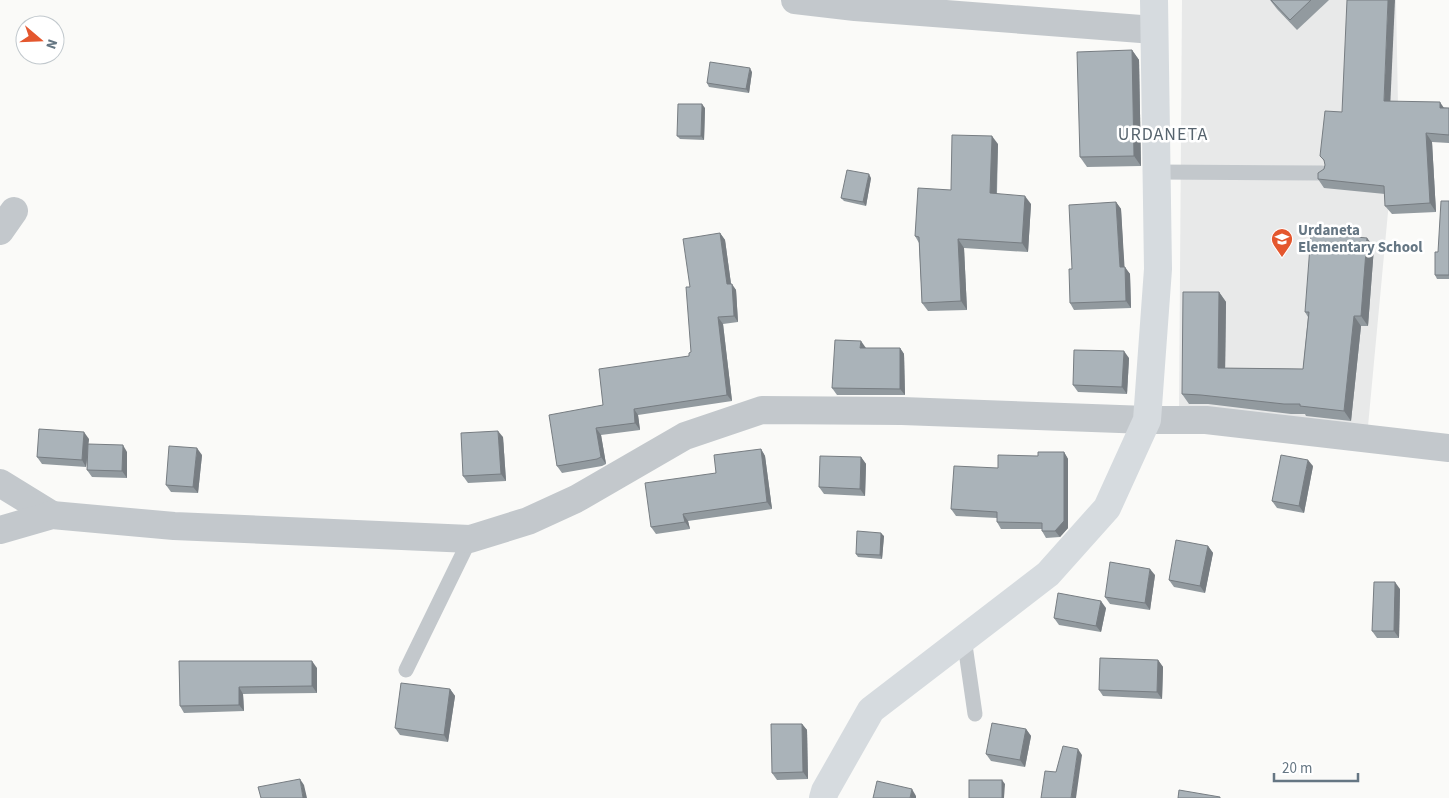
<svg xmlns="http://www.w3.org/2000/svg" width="1449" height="798" viewBox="0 0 1449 798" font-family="'Source Sans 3',sans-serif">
	<rect width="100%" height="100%" fill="#fafaf8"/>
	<path fill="#e8e9e9" d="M1182 0H1396L1398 105 1367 437 1179 411Z"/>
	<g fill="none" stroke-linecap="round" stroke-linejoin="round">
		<g stroke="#c3c8cc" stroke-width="15">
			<path d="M1157 172 1322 173"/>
			<path d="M964 638 975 714"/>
			<path d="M406 670 470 539"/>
		</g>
		<g stroke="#c3c8cc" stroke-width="28">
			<path d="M795 0 855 7 1154 30"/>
			<path d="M0 231 14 211"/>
			<path d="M0 483 52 515"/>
			<path d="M0 530 52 515 174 526 470 539 528 521 576 499 685 436 762 410 902 411 1147 420H1206L1449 448"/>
		</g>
		<path stroke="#d6dbdf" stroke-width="28" d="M823 798 825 791 871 710 1048 574 1107 508 1147 420 1158 269 1154 0"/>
	</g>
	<g fill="#929a9f">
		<path d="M1270 0H1329L1297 30 1277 9Z"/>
		<path d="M1132 50 1139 60 1141 166 1087 167 1080 157Z"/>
		<path d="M752 72 749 93 709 87 707 83Z"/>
		<path d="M1391 101 1449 108V143L1432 142 1436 212 1392 214 1385 206V194L1324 188 1318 179 1324 169 1325 165V162L1320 156 1342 112Z"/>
		<path d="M705 108 704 140 680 139 677 136Z"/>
		<path d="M998 144 997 194 1031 204 1028 252 964 248 967 310 928 311 922 303 919 243 915 236 951 190Z"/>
		<path d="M871 178 866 206 844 201 841 198Z"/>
		<path d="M1449 201V279H1437L1435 275Z"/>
		<path d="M1116 202 1121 209 1124 267 1130 274 1131 308 1074 310 1070 303 1072 269Z"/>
		<path d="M720 233 725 240 731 284 736 290 738 322 723 324 732 401 638 415 640 430 601 435 606 464 602 466 562 473 557 466 603 405 689 356 691 352 690 287Z"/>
		<path d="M1367 238 1374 247 1368 326H1361L1351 421 1306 416 1305 414H1291L1208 404H1189L1182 394 1219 292 1226 302 1225 368 1303 369 1308 317 1305 312Z"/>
		<path d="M866 348H900L904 354 905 395H837L832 388Z"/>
		<path d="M1129 358 1127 394 1078 392 1073 385Z"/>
		<path d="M503 437 506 481 468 483 463 476Z"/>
		<path d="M89 439 88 444 127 452V478L92 477 87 470 88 454 86 467 42 464 37 457Z"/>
		<path d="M761 449 765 456 772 509 688 521 690 529 656 534 651 527 716 473Z"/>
		<path d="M1064 452 1068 459V528L1060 537 1046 538 1042 531V529H1001L997 522V518L956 516 951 509 1038 456Z"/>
		<path d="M202 455 198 493 171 492 166 485Z"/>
		<path d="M861 457 866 464 865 496 824 494 819 487Z"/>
		<path d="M1313 466 1304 513 1277 508 1272 501Z"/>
		<path d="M884 536 882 559 858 557 856 554Z"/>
		<path d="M1208 546 1213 553 1205 593 1174 587 1169 580Z"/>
		<path d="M1155 575 1150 610 1110 604 1105 597Z"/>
		<path d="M1400 589 1399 638H1377L1372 631Z"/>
		<path d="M1106 608 1101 632 1059 625 1054 618Z"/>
		<path d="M1158 660 1163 667 1162 699 1103 696 1099 690Z"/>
		<path d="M179 661 317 668V693L243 694 244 711 184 713 180 706Z"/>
		<path d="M450 689 455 696 448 742 400 735 395 728Z"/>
		<path d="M802 724 807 730 808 779 777 780 772 773Z"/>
		<path d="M1026 729 1031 736 1025 767 991 761 986 754Z"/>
	</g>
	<g fill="#777d82">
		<path d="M1388 0H1395L1390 110 1384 101Z"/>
		<path d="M1132 50 1139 60 1141 166 1134 156Z"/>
		<path d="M750 68 752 72 749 93 746 89Z"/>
		<path d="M1440 102 1446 111 1440 108Z"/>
		<path d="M702 104 705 108 704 140 701 136Z"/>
		<path d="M1426 133 1432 142 1436 212 1430 203Z"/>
		<path d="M992 136 998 144 996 202 990 193Z"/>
		<path d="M869 174 871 178 866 206 863 202Z"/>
		<path d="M1025 196 1031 204 1028 252 1022 243Z"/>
		<path d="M1116 202 1121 209 1125 274 1120 267Z"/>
		<path d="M720 233 725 240 732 291 727 284Z"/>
		<path d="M1367 238 1374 247 1368 326 1361 316Z"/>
		<path d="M958 239 964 248 967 310 961 301Z"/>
		<path d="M1125 267 1130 274 1131 308 1126 301Z"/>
		<path d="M732 284 736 290 738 322 734 316Z"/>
		<path d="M1219 292 1226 302 1225 378 1218 368Z"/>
		<path d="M1354 316 1361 326 1351 421 1344 411Z"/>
		<path d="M718 317 723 324 732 401 727 395Z"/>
		<path d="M861 341 866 348H860Z"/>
		<path d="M900 348 904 354 905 395 900 389Z"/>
		<path d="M1124 351 1129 358 1127 394 1122 387Z"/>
		<path d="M634 409 638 415 640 430 635 423Z"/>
		<path d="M596 428 601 435 606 464 601 457Z"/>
		<path d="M498 431 503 437 506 481 501 474Z"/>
		<path d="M84 432 89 439 86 467 82 460Z"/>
		<path d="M123 445 127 452V478L122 471Z"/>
		<path d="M197 448 202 455 198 493 193 487Z"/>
		<path d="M761 449 765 456 772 509 767 502Z"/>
		<path d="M1064 452 1068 459V528L1060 537 1055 531Z"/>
		<path d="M861 457 866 464 865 496 860 489Z"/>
		<path d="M1308 460 1313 466 1304 513 1299 506Z"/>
		<path d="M683 514 688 521 690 529 685 522Z"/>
		<path d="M881 533 884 536 882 559 880 555Z"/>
		<path d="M1208 546 1213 553 1205 593 1200 586Z"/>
		<path d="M1150 569 1155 575 1150 610 1145 603Z"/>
		<path d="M1395 582 1400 589 1399 638 1394 631Z"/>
		<path d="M1101 601 1106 608 1101 632 1096 626Z"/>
		<path d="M1158 660 1163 667 1162 699 1157 692Z"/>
		<path d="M312 661 317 668V693L312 686Z"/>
		<path d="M239 687 243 694 244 711 239 705Z"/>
		<path d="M450 689 455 696 448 742 444 735Z"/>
		<path d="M802 724 807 730 808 779 803 772Z"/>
		<path d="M1026 729 1031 736 1025 767 1020 760Z"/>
		<path d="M1078 749 1082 755 1076 798H1071Z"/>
		<path d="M300 779 304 785 307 798H303Z"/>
		<path d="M1002 780 1005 784 1004 798H1002Z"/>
		<path d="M912 789 916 796V798H910Z"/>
	</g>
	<g fill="#aab3b9" stroke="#777d82">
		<path d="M1271 0H1311L1290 20Z"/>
		<path d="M1347 0H1388L1384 101 1440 102V108H1449V135L1426 133 1430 203 1385 206 1384 186 1318 179V173L1324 169 1325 165 1324 160 1320 156 1325 111 1342 112Z"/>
		<path d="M1132 50 1134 156 1080 157 1077 52Z"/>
		<path d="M710 62 750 68 746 89 707 83Z"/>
		<path d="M678 104H702L701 136H677Z"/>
		<path d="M952 135 992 136 990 193 1025 196 1022 243 958 239 961 301 922 303 919 237 915 236 918 188 951 190Z"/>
		<path d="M847 170 869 174 863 202 841 198Z"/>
		<path d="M1441 201H1449V275H1435V252H1438Z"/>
		<path d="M1116 202 1120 267H1125L1126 301 1070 303 1069 269H1072L1069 205Z"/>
		<path d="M720 233 727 284H732L734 316 718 317 727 395 634 409 635 423 596 428 601 457 597 459 557 466 549 415 603 405 599 369 689 356V353L691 352 686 287H690L683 239Z"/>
		<path d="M1311 233 1367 238 1361 316H1354L1344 411 1300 406V404H1284L1201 395 1182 394 1183 292H1219L1218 368 1303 369 1309 312H1305Z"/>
		<path d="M835 340 861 341 860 348H900V389L832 388Z"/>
		<path d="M1074 350 1124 351 1122 387 1073 385Z"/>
		<path d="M39 429 84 432 82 460 37 457Z"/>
		<path d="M498 431 501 474 463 476 461 433Z"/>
		<path d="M88 444 123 445 122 471 87 470Z"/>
		<path d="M169 446 197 448 193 487 166 485Z"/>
		<path d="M761 449 767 502 683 514 685 522 651 527 645 483 716 473 714 455Z"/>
		<path d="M1038 452H1064V521L1055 531H1042V523L997 522V512L951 509 954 466 998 468V455L1038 456Z"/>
		<path d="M1281 455 1308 460 1299 506 1272 501Z"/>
		<path d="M820 456 861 457 860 489 819 487Z"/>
		<path d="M857 531 881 533 880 555 856 554Z"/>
		<path d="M1176 540 1208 546 1200 586 1169 580Z"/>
		<path d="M1110 562 1150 569 1145 603 1105 597Z"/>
		<path d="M1374 582H1395L1394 631H1372Z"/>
		<path d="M1058 593 1101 601 1096 626 1054 618Z"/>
		<path d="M1100 658 1158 660 1157 692 1099 690Z"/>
		<path d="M179 661H312V686L239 687V705L180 706Z"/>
		<path d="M401 683 450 689 444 735 395 728Z"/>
		<path d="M992 723 1026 729 1020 760 986 754Z"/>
		<path d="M771 724H802L803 772 772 773Z"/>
		<path d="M1063 746 1078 749 1071 798H1041L1045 771 1056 772Z"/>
		<path d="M300 779 303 798H261L258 787Z"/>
		<rect x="969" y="780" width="33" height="18"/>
		<path d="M877 781 912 789 910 798H873Z"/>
		<path d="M1179 790 1220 797V798H1178Z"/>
	</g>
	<defs>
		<g id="school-pin" transform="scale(1.125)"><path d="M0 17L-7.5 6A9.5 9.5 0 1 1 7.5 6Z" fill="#e4572e" stroke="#fff"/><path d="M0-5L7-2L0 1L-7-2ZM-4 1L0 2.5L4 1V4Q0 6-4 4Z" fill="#fff"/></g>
	</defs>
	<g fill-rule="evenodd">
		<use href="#school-pin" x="1282" y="239"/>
	</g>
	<g text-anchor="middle" stroke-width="5" stroke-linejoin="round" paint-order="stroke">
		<g font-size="15" font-weight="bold" fill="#657683" stroke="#fff" text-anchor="start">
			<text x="1298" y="235">Urdaneta<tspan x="1298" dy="17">Elementary School</tspan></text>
		</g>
		<g font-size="18" letter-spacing="1" fill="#57646e" stroke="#fff">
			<text x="1163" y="140">URDANETA</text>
		</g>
	</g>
	<g transform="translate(40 40) rotate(109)"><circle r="24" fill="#ffffff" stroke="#c1c8cd"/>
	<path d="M0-4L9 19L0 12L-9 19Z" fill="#e4572e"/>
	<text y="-8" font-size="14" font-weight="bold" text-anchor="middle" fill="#657683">N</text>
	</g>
	<path d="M1274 773v8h84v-8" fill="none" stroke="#657683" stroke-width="2.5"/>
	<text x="1282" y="773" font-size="15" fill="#657683" stroke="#ffffff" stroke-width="4" paint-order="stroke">20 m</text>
</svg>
